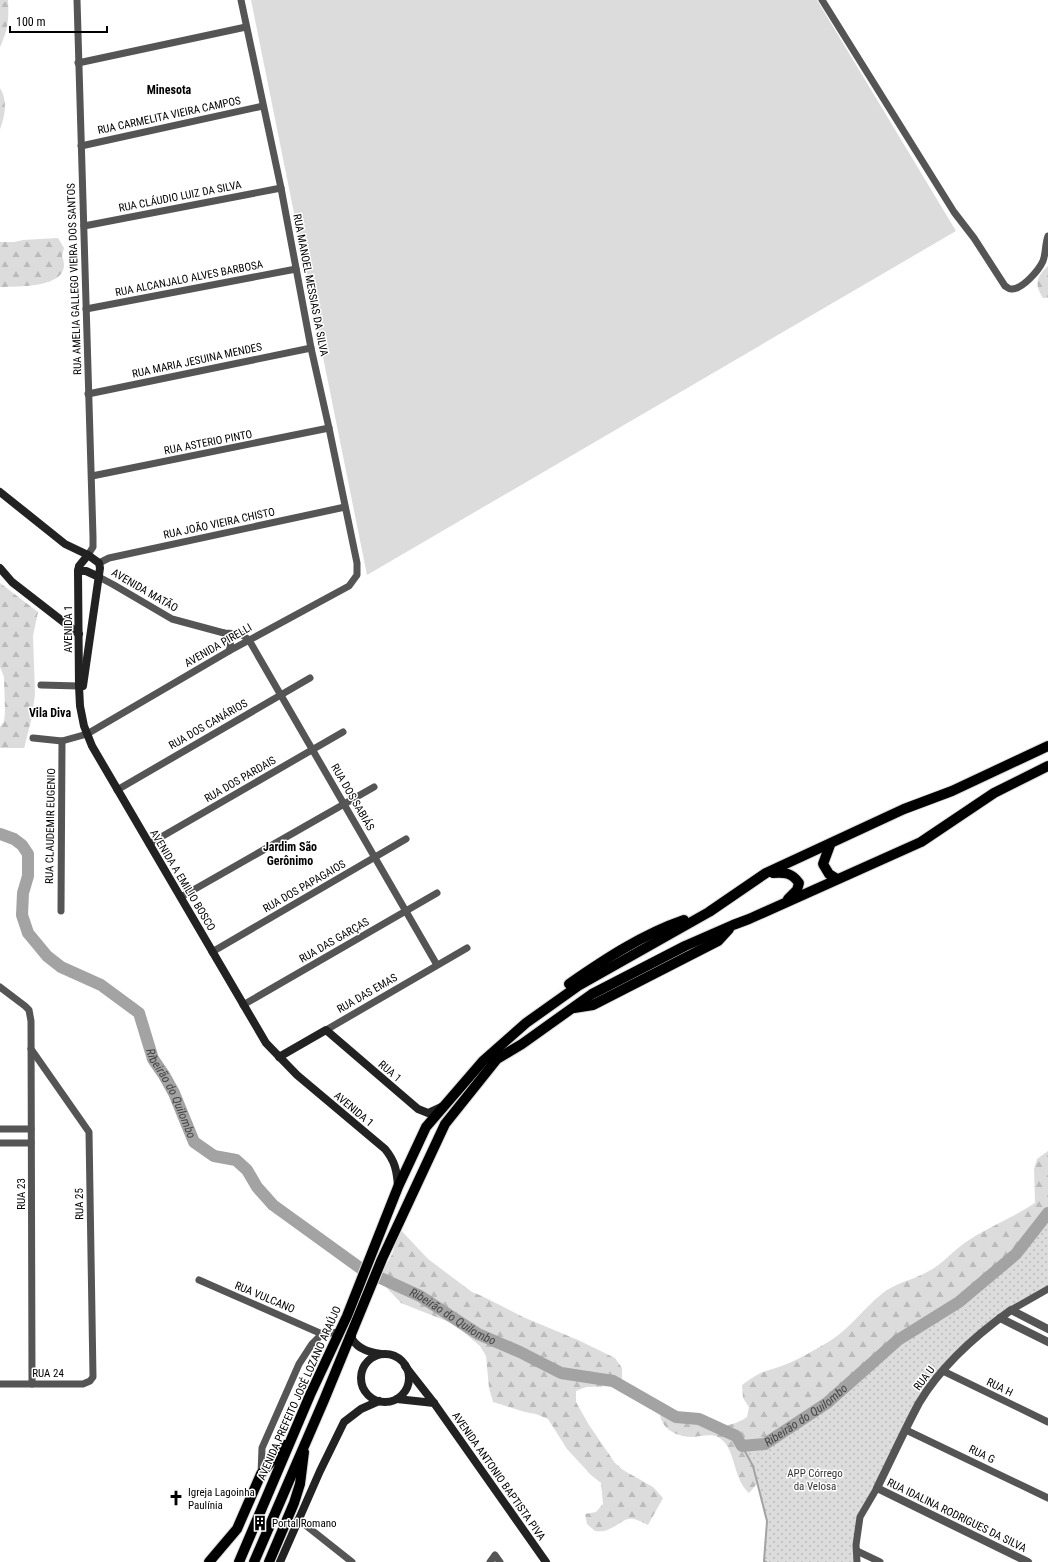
<svg xmlns="http://www.w3.org/2000/svg" width="1048" height="1562" viewBox="0 0 1048 1562" font-family="'Roboto Condensed',sans-serif">
	<defs>
		<pattern id="forest-firs" width="22" height="20" patternUnits="userSpaceOnUse"><rect width="22" height="20" fill="#dcdcdc"/><path d="M5 1l3.5 6h-7zM16 11l3.5 6h-7z" fill="#bbb"/></pattern>
		<pattern id="park-dots" width="8" height="8" patternUnits="userSpaceOnUse"><rect width="8" height="8" fill="#dcdcdc"/><path d="M2 2h.1M6 6h.1" fill="none" stroke="#bbb" stroke-width="1.8" stroke-linecap="round"/></pattern>
	</defs>
	<rect width="100%" height="100%" fill="#fff"/>
	<path fill="#dcdcdc" d="M251 0H817L956 231 367 575Z"/>
	<g fill="url(#forest-firs)">
		<path d="M0 0H8C9 20 8 29 0 47Z"/>
		<path d="M0 88C8 101 5 116 0 129Z"/>
		<path d="M58 238 64 248 62 256C75 289 18 286 0 287V242H14L23 240Z"/>
		<path d="M1048 266V298H1043C1034 284 1036 277 1048 266Z"/>
		<path d="M0 583 38 612 33 636 35 694 32 717 24 748H0V727L4 722 5 712 4 677 0 667Z"/>
		<path d="M1048 1151V1281L763 1477 749 1493C731 1477 737 1445 716 1436 709 1434 698 1437 691 1437 669 1436 656 1423 660 1401 670 1413 672 1411 685 1417 689 1418 693 1421 696 1423 713 1429 733 1427 747 1417L749 1407 743 1398 742 1385C749 1380 756 1375 763 1372 771 1369 780 1367 789 1363 801 1358 812 1351 823 1345 850 1331 864 1306 887 1290 900 1282 915 1279 929 1271 943 1264 954 1249 969 1240 990 1226 1014 1217 1035 1203L1034 1169 1037 1159Z"/>
		<path d="M396 1225 428 1259 472 1292 482 1296 523 1317 578 1340 615 1358 622 1368V1379L613 1386 586 1387 576 1391V1402L589 1425 615 1463 623 1470 653 1487 663 1498 648 1525C624 1512 627 1522 607 1530 604 1532 599 1531 595 1531L587 1524 585 1514 596 1512 603 1504 601 1483 591 1475 567 1449 548 1419 536 1414 525 1412 493 1402 489 1388 486 1356 480 1346 454 1324 401 1303 385 1286 380 1276C384 1266 392 1258 394 1248 396 1241 395 1233 396 1225Z"/>
	</g>
	<path fill="url(#park-dots)" d="M1048 1213V1287L1041 1290 939 1371 861 1518 858 1562H766L764 1561 767 1521 753 1466 742 1446 765 1444 827 1403 898 1340 959 1302 1016 1254Z"/>
	<g fill="none" stroke-linecap="round" stroke-linejoin="round">
		<path stroke="#a3a3a3" stroke-width="2" d="M742 1446 753 1466 767 1521 764 1561 766 1562"/>
		<path stroke="#a3a3a3" stroke-width="12" id="s1" d="M0 834 14 839 22 845 28 854V876L23 893 22 915 28 933 47 956 61 967 101 985 139 1013 153 1059 164 1075 174 1093 194 1142 214 1156 236 1160 247 1170 257 1187 273 1205 363 1270 420 1296 478 1334 520 1352 561 1373 613 1381 676 1417 699 1419 736 1436 742 1446 765 1444 827 1403 898 1340 959 1302 1016 1254 1048 1213"/>
		<g stroke="#dbdbdb" stroke-width="12">
			<g id="primary">
				<path d="M830 845 823 864 829 874 837 879"/>
				<path d="M773 873C785 872 792 873 799 883L797 890 788 899"/>
				<path d="M569 984C605 959 643 934 684 920"/>
				<path d="M574 1008 593 1005 718 941 729 929"/>
				<path d="M209 1562 237 1529 261 1474 285 1445"/>
				<path d="M239 1562 310 1395 347 1316 398 1187 426 1127 483 1061 526 1023 578 986 709 912 766 873 904 809 952 791 1048 746"/>
				<path d="M254 1562 324 1400 382 1259 445 1124 497 1059 522 1044 592 994 685 946 733 925 749 919 921 842 994 793 1048 766"/>
				<path d="M269 1562 294 1503 300 1484 304 1452"/>
			</g>
		</g>
		<g stroke="#555" stroke-width="7">
			<path d="M77 0 93 537V547L88 555"/>
			<path d="M822 0 954 212 974 238 1005 286C1007 287 1009 289 1011 289 1022 290 1039 270 1043 261 1046 253 1045 244 1048 236"/>
			<path d="M78 63 246 27"/>
			<path d="M81 146 263 106"/>
			<path d="M84 226 281 188"/>
			<path d="M86 309 296 269"/>
			<path d="M88 394 311 348"/>
			<path d="M92 476 329 428"/>
			<path d="M99 563 109 558 345 507"/>
			<path d="M99 577 114 585 172 619 224 633 241 634 249 640 437 965"/>
			<path d="M224 633C231 639 232 642 229 651"/>
			<path d="M41 685 79 686"/>
			<path d="M33 738 62 741 87 734 229 651 349 586 357 575V563L329 428 311 348 281 188 241 0"/>
			<path d="M117 790 310 678"/>
			<path d="M149 844 343 732"/>
			<path d="M181 897 374 787"/>
			<path d="M61 911 62 741"/>
			<path d="M212 952 406 839"/>
			<path d="M0 987 25 1006 29 1010 31 1021 32 1384"/>
			<path d="M243 1005 437 893"/>
			<path d="M326 1030 467 948"/>
			<path d="M0 1129H31"/>
			<path d="M0 1143H31"/>
			<path d="M199 1280 322 1334"/>
			<path d="M1011 1310 1048 1289"/>
			<path d="M943 1371 1048 1422"/>
			<path d="M0 1384H83L90 1381 93 1377 89 1132 31 1049"/>
			<path d="M906 1430 1048 1498"/>
			<path d="M261 1474 262 1448 299 1364 312 1344 322 1334 339 1332"/>
			<path d="M299 1520 352 1562"/>
			<path d="M857 1551 880 1562"/>
			<path d="M490 1562 495 1555 500 1562"/>
			<path d="M857 1562 856 1545 860 1517 877 1488"/>
		</g>
		<g stroke="#555" stroke-width="8">
			<path d="M1000 1318 1048 1342"/>
			<path d="M1028 1562 877 1488C891 1460 904 1431 919 1403 941 1366 976 1335 1011 1310L1048 1329"/>
		</g>
		<g stroke="#222" stroke-width="8">
			<path d="M0 492 65 544 88 555 99 563 100 568 83 686"/>
			<path d="M88 555 79 566 78 571 79 686 80 706 84 726 92 746 266 1043 297 1075 385 1149C395 1161 397 1171 398 1187"/>
			<path d="M0 568 12 582 79 634"/>
			<path d="M78 571H86L99 577"/>
			<path d="M279 1057 326 1030 418 1109 428 1113 443 1106"/>
			<path d="M352 1331V1339C359 1350 370 1352 381 1354"/>
			<circle cx="385" cy="1378" r="24"/>
			<path d="M405 1366 434 1403 546 1562"/>
			<path d="M397 1399 434 1403"/>
			<path d="M280 1562 320 1471 344 1422 361 1409 379 1401"/>
		</g>
		<use href="#primary" stroke="#000" stroke-width="10"/>
	</g>
	<defs>
		<g id="church-bare" transform="scale(1.2)"><path d="M-1.2-6h2.4v3.5h3.3v2.4h-3.3V6h-2.4V-.1h-3.3v-2.4h3.3Z" fill="#000" stroke="#fff" stroke-width="2.5" paint-order="stroke"/></g>
		<g id="building-bare" transform="scale(1.2)"><path d="M-4-6H4V6H1V3H-1V6H-4ZM-2.5-4.3h1.7v1.8h-1.7ZM.8-4.3h1.7v1.8H.8ZM-2.5-1h1.7V.8h-1.7ZM.8-1h1.7V.8H.8Z" fill="#000" stroke="#fff" stroke-width="2.5" paint-order="stroke"/></g>
	</defs>
	<g fill-rule="evenodd">
		<use href="#church-bare" x="176" y="1498"/>
		<use href="#building-bare" x="260" y="1523"/>
	</g>
	<g text-anchor="middle" stroke-width="3" stroke-linejoin="round" paint-order="stroke">
		<g font-size="11" fill="#000" stroke="#fff">
			<text transform="translate(169 115) rotate(-12)" y="4">RUA CARMELITA VIEIRA CAMPOS</text>
			<text transform="translate(180 196) rotate(-11)" y="4">RUA CLÁUDIO LUIZ DA SILVA</text>
			<text transform="translate(189 278) rotate(-11)" y="4">RUA ALCANJALO ALVES BARBOSA</text>
			<text transform="translate(74 279) rotate(-92)" y="4">RUA AMELIA GALLEGO VIEIRA DOS SANTOS</text>
			<text transform="translate(311 285) rotate(79)" y="4">RUA MANOEL MESSIAS DA SILVA</text>
			<text transform="translate(197 360) rotate(-12)" y="4">RUA MARIA JESUINA MENDES</text>
			<text transform="translate(208 442) rotate(-11)" y="4">RUA ASTERIO PINTO</text>
			<text transform="translate(219 523) rotate(-12)" y="4">RUA JOÃO VIEIRA CHISTO</text>
			<text transform="translate(145 590) rotate(30)" y="4">AVENIDA MATÃO</text>
			<text transform="translate(68 629) rotate(-90)" y="4">AVENIDA 1</text>
			<text transform="translate(218 645) rotate(-30)" y="4">AVENIDA PIRELLI</text>
			<text transform="translate(208 724) rotate(-30)" y="4">RUA DOS CANÁRIOS</text>
			<text transform="translate(240 779) rotate(-30)" y="4">RUA DOS PARDAIS</text>
			<text transform="translate(353 797) rotate(60)" y="4">RUA DOS SABIÁS</text>
			<text transform="translate(50 826) rotate(-89)" y="4">RUA CLAUDEMIR EUGENIO</text>
			<text transform="translate(183 880) rotate(59)" y="4">AVENIDA A EMILIO BOSCO</text>
			<text transform="translate(304 886) rotate(-30)" y="4">RUA DOS PAPAGAIOS</text>
			<text transform="translate(334 940) rotate(-30)" y="4">RUA DAS GARÇAS</text>
			<text transform="translate(367 993) rotate(-30)" y="4">RUA DAS EMAS</text>
			<text transform="translate(390 1071) rotate(41)" y="4">RUA 1</text>
			<text transform="translate(354 1109) rotate(40)" y="4">AVENIDA 1</text>
			<text transform="translate(21 1194) rotate(-90)" y="4">RUA 23</text>
			<text transform="translate(79 1204) rotate(-91)" y="4">RUA 25</text>
			<text transform="translate(265 1297) rotate(23)" y="4">RUA VULCANO</text>
			<text x="48" y="1377">RUA 24</text>
			<text transform="translate(924 1378) rotate(-53)" y="4">RUA U</text>
			<text transform="translate(1000 1387) rotate(26)" y="4">RUA H</text>
			<text transform="translate(299 1393) rotate(-66)" y="4">AVENIDA PREFEITO JOSÉ LOZANO ARAÚJO</text>
			<text transform="translate(982 1454) rotate(26)" y="4">RUA G</text>
			<text transform="translate(499 1476) rotate(55)" y="4">AVENIDA ANTONIO BAPTISTA PIVA</text>
			<text transform="translate(957 1515) rotate(26)" y="4">RUA IDALINA RODRIGUES DA SILVA</text>
		</g>
		<g font-size="11" fill="#333" stroke="#fff">
			<text x="815" y="1477">APP Córrego<tspan x="815" dy="13">da Velosa</tspan></text>
		</g>
		<g font-size="11" fill="#000" stroke="#fff" text-anchor="start">
			<text x="188" y="1496">Igreja Lagoinha<tspan x="188" dy="13">Paulínia</tspan></text>
			<text x="272" y="1527">Portal Romano</text>
		</g>
		<g font-size="12" font-weight="bold" fill="#000" stroke="#fff">
			<text x="169" y="94">Minesota</text>
			<text x="50" y="717">Vila Diva</text>
			<text x="290" y="851">Jardim São<tspan x="290" dy="14">Gerônimo</tspan></text>
		</g>
		<g font-size="12" font-style="italic" fill="#444" stroke="#fff">
			<text dy="4" stroke="none"><textPath href="#s1" startOffset="342">Ribeirão do Quilombo</textPath></text>
			<text dy="4" stroke="none"><textPath href="#s1" startOffset="714">Ribeirão do Quilombo</textPath></text>
			<text dy="4" stroke="none"><textPath href="#s1" startOffset="1110">Ribeirão do Quilombo</textPath></text>
		</g>
	</g>
	<path d="M10 26v6h97v-6" fill="none" stroke="#000000" stroke-width="2"/>
	<text x="16" y="26" font-size="12" fill="#000000" stroke="#ffffff" stroke-width="3" paint-order="stroke">100 m</text>
</svg>
